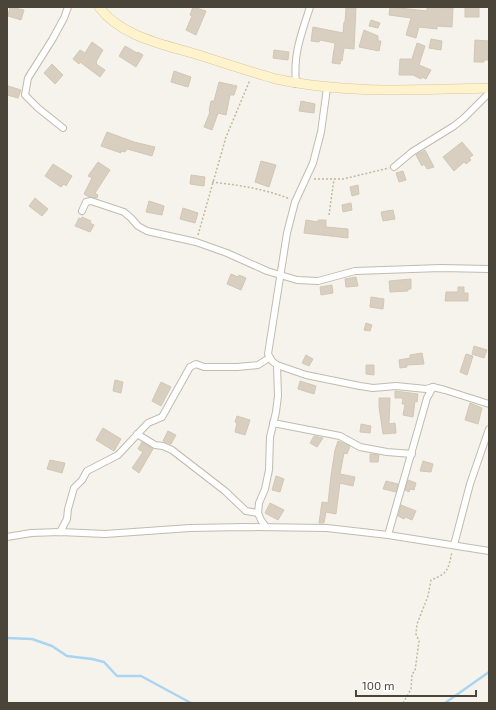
<svg xmlns="http://www.w3.org/2000/svg" width="496" height="710" viewBox="0 0 496 710" font-family="'Exo 2',sans-serif">
	<rect width="100%" height="100%" fill="#f6f3ec"/>
	<g fill="none" stroke-linecap="round" stroke-linejoin="round">
		<g stroke="#a9d4f2" stroke-width="2.5">
			<path d="M7 638 32 639 52 646 67 656 92 659 104 662 117 676H141L191 703"/>
			<path d="M445 703 489 672"/>
		</g>
	</g>
	<g fill="#d8cfc1" stroke="#d3c7b4">
		<path d="M10 7 24 10 21 20 8 16Z"/>
		<path d="M193 7 206 11 196 35 186 30 192 16 190 15Z"/>
		<path d="M390 7 427 11V7L453 8 452 27 437 26V29L419 27 416 38 406 35 411 18 389 15Z"/>
		<rect x="465" y="7" width="14" height="10"/>
		<path d="M346 8H356L354 49 344 48 342 61 341 60 340 64 332 63 335 43 320 40 319 42 311 41 313 27 343 33 344 22H345Z"/>
		<path d="M371 20 380 23 378 28 369 26Z"/>
		<path d="M364 30 378 36V41H381L379 51 359 47Z"/>
		<path d="M431 39 442 41 441 50 429 48Z"/>
		<path d="M475 40 489 41V60H484V62H474Z"/>
		<path d="M92 42 103 50 96 62 97 63 96 64 105 70 100 77 80 62 79 64 73 59 80 50 85 53Z"/>
		<path d="M417 43 425 46 419 65 431 70 426 79 422 77 421 79 413 75H399L400 59H412Z"/>
		<path d="M125 46 137 53 138 52 143 55 136 67 119 56Z"/>
		<path d="M274 50 289 52 288 60 273 58Z"/>
		<path d="M52 64 63 75 55 84 44 73Z"/>
		<path d="M174 71 191 77 188 87 171 82Z"/>
		<path d="M219 82 237 86 234 95H230L226 115 218 113 212 130 204 127 210 112 209 111 211 101H214Z"/>
		<path d="M8 86 21 90 18 98 7 95Z"/>
		<path d="M301 101 315 104 314 113 299 111Z"/>
		<path d="M107 132 134 142 155 147 152 156 127 149 125 152 121 151V153L101 146Z"/>
		<path d="M462 142 473 155 469 158 471 160 466 164 464 162 454 171 443 157Z"/>
		<path d="M425 150 434 167 427 169 424 164 422 166 416 155Z"/>
		<path d="M261 161 276 165 269 187 255 182Z"/>
		<path d="M98 162 110 170 95 193 98 195 97 198 89 197 84 194 92 178 88 176Z"/>
		<path d="M53 164 72 176 66 186 64 184 61 187 45 176Z"/>
		<path d="M403 171 406 180 399 182 396 173Z"/>
		<path d="M191 175 205 177 204 186 190 184Z"/>
		<path d="M358 185 359 194 352 196 350 187Z"/>
		<path d="M35 198 48 209 42 216 29 206Z"/>
		<path d="M149 201 164 206 162 215 146 212Z"/>
		<path d="M351 203 352 210 343 212 342 205Z"/>
		<path d="M183 208 198 213 195 223 180 219Z"/>
		<path d="M393 210 395 219 383 221 381 212Z"/>
		<path d="M82 217 91 221 90 223 94 225 90 232 75 226 79 218 82 219Z"/>
		<path d="M306 220 318 222V220H326V227L348 229V238L304 233Z"/>
		<path d="M231 274 238 277 239 275 246 278 241 290 227 284Z"/>
		<path d="M356 277 358 286 346 287 345 279Z"/>
		<path d="M411 279V289H408V291L390 292 389 281Z"/>
		<path d="M332 285 333 293 321 295 320 287Z"/>
		<path d="M458 287H464V293H468V301H445L446 292H458Z"/>
		<path d="M371 297 384 299 383 309 370 307Z"/>
		<path d="M366 323 372 325 370 331 364 330Z"/>
		<path d="M474 346 487 350 484 358 472 354Z"/>
		<path d="M422 353 424 364 407 365V367L400 368 399 360 410 358V355Z"/>
		<path d="M466 354 473 356 467 375 460 372Z"/>
		<path d="M306 355 313 359 309 366 302 363Z"/>
		<path d="M366 365H374V375L366 374Z"/>
		<path d="M115 380 123 382 121 393 113 391Z"/>
		<path d="M300 381 316 386 314 394 298 389Z"/>
		<path d="M161 382 171 387 161 406 152 401Z"/>
		<path d="M395 391 418 394 417 402 415 401 413 417 403 415 405 404H402L403 398H395Z"/>
		<path d="M379 398H390L389 424 395 423 396 433 383 434 379 407Z"/>
		<path d="M470 403 482 408 478 424 465 420Z"/>
		<path d="M237 416 250 420 245 435 235 432 237 423 235 422Z"/>
		<path d="M361 424 371 426 370 433 360 432Z"/>
		<path d="M103 428 121 439 114 451 96 440Z"/>
		<path d="M168 431 176 435 171 444 163 441Z"/>
		<path d="M314 436 323 438 317 447 310 443Z"/>
		<path d="M338 441 350 446 347 454 344 453 340 474 355 477 353 486 340 483 336 514 326 512 324 523H319L322 502 328 503 331 476 335 450Z"/>
		<path d="M142 442 153 449 139 473 132 468 143 452 138 449Z"/>
		<path d="M370 454 379 455 378 462H370Z"/>
		<path d="M50 460 65 463 62 473 47 469Z"/>
		<path d="M423 461 433 464 431 472 420 471Z"/>
		<path d="M276 476 284 479 280 492 272 490Z"/>
		<path d="M408 480 416 483 414 490 410 489 409 492 405 490Z"/>
		<path d="M386 481 398 484 396 492 383 489Z"/>
		<path d="M270 503 284 510 278 520 265 513Z"/>
		<path d="M401 505 416 511 412 520 405 517 404 519 398 516Z"/>
	</g>
	<g fill="none" stroke-linecap="round" stroke-linejoin="round">
		<g stroke="#c2bbae" stroke-width="8">
			<g id="street">
				<path d="M296 84C293 54 301 35 310 7"/>
				<path d="M63 128 38 108 25 95 28 78 52 40 64 18 68 7"/>
				<path d="M394 167 412 152 454 126 464 118 489 93"/>
				<path d="M82 211 86 202 91 201 124 212 131 218 138 226 147 231 196 242 227 253 267 271 297 280 318 281 355 271 441 268 489 269"/>
				<path d="M277 365 306 375 360 386 373 388 396 386 426 389 433 387 445 390 489 404"/>
				<path d="M273 423 340 436 360 447 387 452 412 454"/>
				<path d="M137 434 155 445 163 446 172 450 225 491 246 511 258 513"/>
				<path d="M266 527 261 520 258 513 259 503 265 489 269 470 270 437 276 412 278 396 277 365 272 361 268 354 287 233 295 202 313 163 321 132 327 88"/>
				<path d="M60 532 67 519 68 509 74 488 82 480 87 471 118 455 148 423 162 417 190 367 196 364 204 367H237L258 365 269 358"/>
				<path d="M388 535 427 398 433 387"/>
				<path d="M7 537 31 533 60 532 105 534 190 528 245 527 327 528 388 535 489 551"/>
				<path d="M454 545 470 484 489 429"/>
			</g>
		</g>
		<g stroke="#d6c79b" stroke-width="10">
			<path id="secondary" d="M99 7C122 38 167 45 202 56 227 64 251 72 276 79 345 94 418 90 489 88"/>
		</g>
		<g stroke="#c4b79f" stroke-width="1.5" stroke-dasharray="2 2" stroke-linecap="butt">
			<path d="M314 179H343L389 168"/>
			<path d="M212 182C239 185 265 189 290 199"/>
			<path d="M329 215 334 179"/>
			<path d="M198 235 226 137 250 80"/>
			<path d="M403 703 411 689 412 674 415 671 419 641 416 634 417 624 428 596 431 580C449 573 448 569 452 552"/>
		</g>
		<use href="#street" stroke="#fff" stroke-width="6"/>
		<use href="#secondary" stroke="#fff3cd" stroke-width="9"/>
	</g>
	<rect width="496" height="710" fill="none" stroke="#4b4439" stroke-width="16"/>
	<path d="M356 690v6h120v-6" fill="none" stroke="#4b4439" stroke-width="2"/>
	<text x="362" y="690" font-size="12" fill="#4b4439" stroke="#ffffff" stroke-width="3" paint-order="stroke">100 m</text>
</svg>
